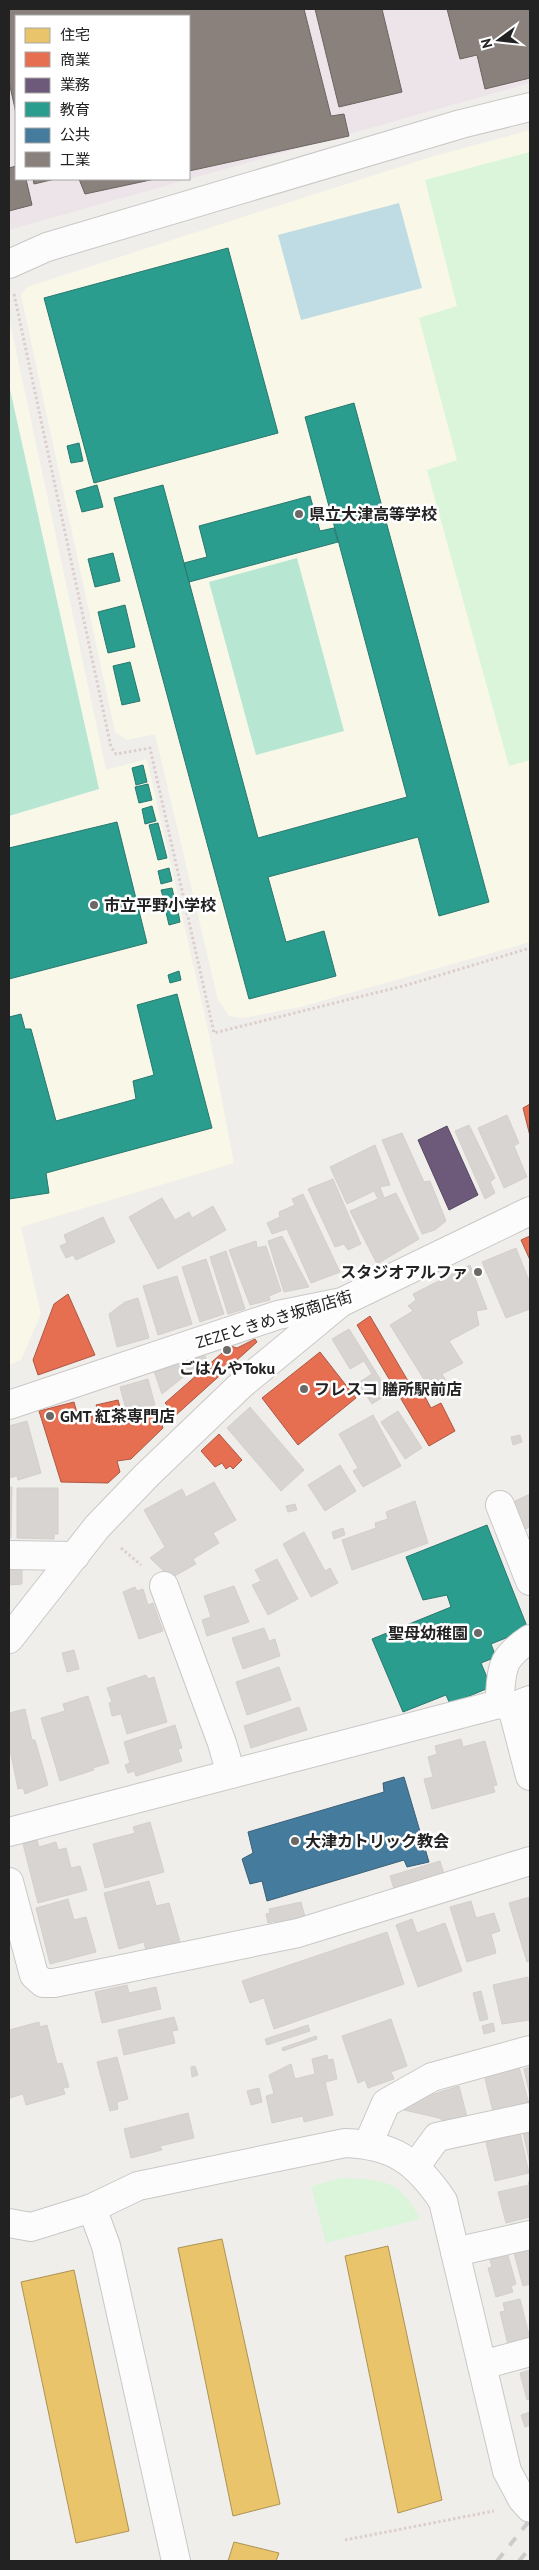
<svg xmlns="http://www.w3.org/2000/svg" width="539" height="2570" viewBox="0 0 539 2570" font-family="'PT Sans','Noto Sans JP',sans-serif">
	<rect width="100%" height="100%" fill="#f0eeeb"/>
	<path fill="#ede4e9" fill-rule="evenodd" d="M9 9H530V83L9 230ZM16 16H189V179H16Z"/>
	<g fill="#f8f7e8">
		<path d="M530 130V942L300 1007 243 1018 229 1016 218 1000 155 734 127 740 115 732 21 295 27 287 218 225 431 157Z"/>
		<path d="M9 318 106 770 147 759 210 1039 234 1163 21 1227 41 1314 21 1360 9 1365Z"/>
	</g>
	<g fill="#daf5da">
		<path d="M530 152V760L509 766 427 470 457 460 419 318 457 306 425 180Z"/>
		<path d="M342 2178C383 2180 400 2179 420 2219L326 2243 311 2186Z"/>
	</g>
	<g fill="#b7e6d2">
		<path d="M9 385 99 789 9 816Z"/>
		<path d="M297 558 344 731 256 755 209 582Z"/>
	</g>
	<path fill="#bfdbe3" d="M399 203 422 288 301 320 278 235Z"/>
	<g fill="#e9c46a" stroke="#ad9354">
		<path d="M222 2239 280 2504 233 2516 178 2248Z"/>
		<path d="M388 2246 442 2500 398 2513 345 2256Z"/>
		<path d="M74 2270 129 2531 76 2543 21 2282Z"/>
		<path d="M234 2542 279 2553 276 2561H228Z"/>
	</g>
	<g fill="#e76f51" stroke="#ac5843">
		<path d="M530 1104V1136L523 1108Z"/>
		<path d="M530 1236V1260L521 1240Z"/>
		<path d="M68 1294 95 1355 38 1375 33 1360 54 1304Z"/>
		<path d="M370 1316 418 1398 424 1395 431 1408 441 1403 455 1431 429 1446 357 1325Z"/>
		<path d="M255 1339 257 1342 176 1415 165 1403 230 1346 237 1348Z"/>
		<path d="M320 1352 356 1398 298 1445 262 1398Z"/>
		<path d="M118 1400 124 1421 158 1411 163 1428 131 1459 117 1461 120 1472 108 1483 61 1482 39 1411 74 1402 79 1420 99 1414 96 1405Z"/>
		<path d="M219 1434 242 1460 233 1469 230 1466 226 1469 222 1463 215 1467 201 1451Z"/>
	</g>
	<path fill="#6d597a" stroke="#564860" d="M447 1126 478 1195 449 1210 418 1140Z"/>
	<g fill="#2a9d8f" stroke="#28786e">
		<path d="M228 248 278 433 94 483 44 298Z"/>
		<path d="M354 403 489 902 439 916 418 837 268 877 286 942 324 931 336 976 249 999 114 498 163 485 258 838 407 797 305 417Z"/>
		<path d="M79 443 83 461 71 463 67 446Z"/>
		<path d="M97 485 103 507 82 512 76 491Z"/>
		<path d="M310 496 320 531 334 528 338 542 189 582 184 563 207 557 199 526Z"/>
		<path d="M113 553 120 581 95 587 88 559Z"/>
		<path d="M125 605 135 647 108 653 98 612Z"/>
		<path d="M130 662 140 701 122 705 113 666Z"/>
		<path d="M143 765 147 782 136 785 132 768Z"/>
		<path d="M148 784 152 800 139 803 135 787Z"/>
		<path d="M152 806 156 821 145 824 142 809Z"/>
		<path d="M117 822 147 943 9 979V848Z"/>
		<path d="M158 823 167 858 158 860 149 825Z"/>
		<path d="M169 868 172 881 161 884 158 871Z"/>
		<path d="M172 888 175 901 165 903 161 890Z"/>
		<path d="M177 906 180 922 169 925 165 908Z"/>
		<path d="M179 971 181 980 170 983 168 975Z"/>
		<path d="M177 994 212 1128 46 1173 49 1193 9 1199V1017L21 1014 25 1029H31L56 1121 136 1099 133 1081 154 1075 137 1005Z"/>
		<path d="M487 1525 528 1629 491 1644 496 1657 481 1663 491 1687 450 1704 446 1695 403 1712 372 1639 451 1607 447 1595 423 1600 406 1557Z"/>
	</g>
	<path fill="#457b9d" stroke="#3a6078" d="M404 1777 429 1862 407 1867 404 1860 267 1901 262 1881 250 1884 242 1859 253 1853 248 1832 384 1792 383 1783Z"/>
	<g fill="#8a817c" stroke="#6b6461">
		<path d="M9 9H304L331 116 344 114 349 136 189 171V16H16V113L9 82Z"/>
		<path d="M315 9H382L402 92 339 107Z"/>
		<path d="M447 9H530V78L485 89 477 55 460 59Z"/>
		<path d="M16 166V179H26L32 205 9 211V168Z"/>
		<path d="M33 179H55L34 184Z"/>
		<path d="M79 179H155L85 194Z"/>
	</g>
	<g fill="#d7d4d2" stroke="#d3d0cc">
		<path d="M507 1115 519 1143 514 1146 527 1177 504 1188 478 1128Z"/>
		<path d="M469 1125 495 1178 490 1182 495 1193 485 1199 455 1131Z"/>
		<path d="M402 1133 424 1182 430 1181 446 1221 435 1230 422 1234 382 1140Z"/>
		<path d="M375 1145 390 1185 380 1187 384 1198 396 1193 419 1239 377 1264 350 1211 378 1199 374 1191 347 1204 330 1167Z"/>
		<path d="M333 1179 361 1244 348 1250 344 1244 335 1247 308 1189Z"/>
		<path d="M303 1194 340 1272 311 1283 287 1229 272 1234 267 1223 280 1217 279 1212 295 1205 292 1199Z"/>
		<path d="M162 1198 175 1220 189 1212 192 1218 213 1206 226 1230 158 1269 129 1217Z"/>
		<path d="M103 1217 115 1242 76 1260 73 1255 66 1258 60 1246 67 1243 64 1235Z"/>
		<path d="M282 1236 309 1287 284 1292 268 1241Z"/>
		<path d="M256 1241 257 1248 266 1246 281 1291 269 1296 270 1300 250 1305 229 1250Z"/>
		<path d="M516 1248 530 1283V1309L506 1318 482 1262Z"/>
		<path d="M226 1251 245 1309 228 1314 210 1257Z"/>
		<path d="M206 1259 224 1314 200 1322 182 1267Z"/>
		<path d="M470 1265 487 1309 476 1311 479 1325 449 1341 463 1363 442 1374 449 1386 440 1393 433 1379 425 1381 390 1325 413 1311 408 1306 416 1300 413 1294Z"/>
		<path d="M177 1276 192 1324 158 1335 143 1286Z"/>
		<path d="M138 1298 149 1338 117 1347 109 1314 125 1302Z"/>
		<path d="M349 1329 389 1393 372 1404 358 1383 372 1374 364 1361 350 1369 332 1339Z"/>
		<path d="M204 1353 206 1359 162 1394 154 1371Z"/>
		<path d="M148 1379 155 1405 127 1413 120 1387Z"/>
		<path d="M250 1407 304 1470 281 1491 227 1428Z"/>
		<path d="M398 1411 422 1448 405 1459 381 1422Z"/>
		<path d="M373 1415 401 1466 363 1487 353 1471 358 1468 339 1434Z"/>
		<path d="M27 1421 41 1473 18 1480 17 1476 9 1478V1426Z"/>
		<path d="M520 1435 522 1442 513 1445 511 1437Z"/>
		<path d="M340 1465 356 1491 325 1511 308 1485Z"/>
		<path d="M214 1482 236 1520 213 1533 219 1543 193 1559 196 1564 171 1578 150 1558 165 1547 144 1510 182 1489 186 1497Z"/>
		<path d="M9 1487H12L11 1538H9Z"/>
		<path d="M17 1488H58V1534H54V1539L17 1538Z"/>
		<path d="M530 1494V1527L523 1530 511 1503Z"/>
		<path d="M415 1501 428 1543 352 1570 342 1540 376 1528 375 1523 388 1519 386 1512Z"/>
		<path d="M295 1504 297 1510 288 1512 286 1506Z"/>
		<path d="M343 1528 345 1535 334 1539 332 1532Z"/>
		<path d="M304 1532 325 1571 330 1568 338 1583 311 1597 283 1544Z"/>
		<path d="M277 1559 298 1599 268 1615 252 1585 261 1581 255 1570Z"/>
		<path d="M9 1568H22V1584L9 1585Z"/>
		<path d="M234 1586 249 1622 207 1636 202 1620 211 1617 204 1596Z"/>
		<path d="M135 1587 137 1591 143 1589 148 1605 153 1603 163 1631 139 1639 123 1592Z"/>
		<path d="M264 1628 269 1641 275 1639 280 1656 243 1669 232 1638Z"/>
		<path d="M74 1650 79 1669 67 1672 62 1653Z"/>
		<path d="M279 1667 291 1700 247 1715 236 1682Z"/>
		<path d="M146 1675 148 1679 154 1677 167 1722 127 1734 121 1714 112 1716 109 1703 112 1702 107 1688Z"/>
		<path d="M88 1696 109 1763 93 1768 94 1770 60 1781 41 1718 65 1711 63 1704Z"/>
		<path d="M299 1707 307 1730 251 1748 244 1726Z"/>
		<path d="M25 1709 32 1740H35L48 1785 25 1794 23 1788 18 1789 9 1745V1713Z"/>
		<path d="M175 1725 182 1748 178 1749 182 1761 136 1776 134 1771 128 1773 125 1765 130 1763 124 1742Z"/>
		<path d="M461 1739 463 1747 485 1741 497 1785 493 1786 495 1792 432 1809 424 1779 433 1777 428 1757 437 1754 435 1746Z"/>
		<path d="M150 1822 164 1872 105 1888 93 1844 135 1833 133 1827Z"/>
		<path d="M37 1840 39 1847 56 1842 58 1850 66 1848 71 1868 80 1866 87 1890 38 1903 23 1844Z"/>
		<path d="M440 1861 444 1874 394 1889 390 1876Z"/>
		<path d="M149 1881 156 1906 169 1903 180 1942 146 1951 144 1942 119 1949 104 1893Z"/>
		<path d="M530 1897V1961L527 1962 509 1903Z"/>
		<path d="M68 1899 74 1920 86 1917 96 1952 50 1964 36 1908Z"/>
		<path d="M471 1901 476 1918 494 1913 500 1931 491 1934 496 1953 467 1962 450 1907Z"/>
		<path d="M301 1902 305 1917 276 1924 275 1921 268 1923 266 1914 270 1913 269 1909Z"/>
		<path d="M412 1919 417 1933 445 1923 462 1971 418 1987 396 1925Z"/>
		<path d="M387 1932 404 1984 274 2029 264 1998 250 2003 242 1981Z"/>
		<path d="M528 1977 530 2020 502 2024 493 1985Z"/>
		<path d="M127 1985 129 1993 156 1987 161 2009 102 2023 95 1992Z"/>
		<path d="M481 1991 488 2019 480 2021 473 1993Z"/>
		<path d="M174 2017 178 2030 172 2031 175 2043 124 2055 118 2030Z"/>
		<path d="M391 2019 407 2066 391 2072 394 2079 368 2088 365 2080 358 2083 342 2036Z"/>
		<path d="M39 2022 40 2027 47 2025 57 2064 62 2063 69 2087 63 2088 65 2094 26 2105 23 2094 10 2098 9 2094V2030Z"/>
		<path d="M493 2023 495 2031 484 2034 482 2026Z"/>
		<path d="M308 2025 310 2031 267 2045 265 2039Z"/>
		<path d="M316 2036 317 2039 283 2051 282 2048Z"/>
		<path d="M327 2055 328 2060 333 2059 337 2079 322 2083 325 2082 333 2115 304 2122 303 2116 272 2123 266 2096 274 2094 269 2075 291 2064 295 2079 315 2074 312 2059Z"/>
		<path d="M117 2057 128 2099 117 2102 118 2109 110 2111 97 2062Z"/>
		<path d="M195 2066 198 2075 192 2077 191 2067Z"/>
		<path d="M519 2067 529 2104 493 2112 485 2078Z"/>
		<path d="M530 2067V2096L524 2069Z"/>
		<path d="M459 2086 467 2117 446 2123 439 2118 404 2110 403 2107 416 2104 415 2100Z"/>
		<path d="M259 2088 262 2102 251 2105 247 2091Z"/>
		<path d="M188 2113 194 2138 160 2146 162 2150 131 2158 124 2129Z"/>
		<path d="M530 2131V2164L523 2132Z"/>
		<path d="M520 2133 529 2173 495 2181 486 2142Z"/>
		<path d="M528 2182H530V2217L506 2223 498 2192 529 2185Z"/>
		<path d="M530 2241V2284L523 2286 512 2246Z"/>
		<path d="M506 2248 516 2284 511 2286 513 2292 496 2297 488 2268 492 2267 488 2252Z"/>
		<path d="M520 2299 530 2339 508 2345 500 2312 505 2311 503 2303Z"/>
		<path d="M530 2370V2399L527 2400 520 2373Z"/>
		<path d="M530 2412V2425L525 2427 521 2415Z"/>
	</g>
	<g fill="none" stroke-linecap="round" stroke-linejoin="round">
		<g stroke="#c9c8c7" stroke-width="30">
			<g id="minor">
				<path d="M9 264 47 247 461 124 530 107"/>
				<path d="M9 1405 278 1315 342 1302 530 1211"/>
				<path d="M500 1505 530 1581"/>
				<path d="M9 1555 75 1556"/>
				<path d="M164 1586 222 1743 231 1774"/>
				<path d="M9 1639 97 1527 147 1475 242 1384 339 1304"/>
				<path d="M499 1704C503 1669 498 1660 530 1639"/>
				<path d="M512 1707 530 1776"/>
				<path d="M9 1832 499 1704 512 1707 530 1700"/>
				<path d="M9 1882 34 1975 43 1983H54L298 1933 530 1861"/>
				<path d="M368 2144 386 2103 432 2077 530 2050"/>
				<path d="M415 2167 437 2137 530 2117"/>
				<path d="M92 2208 106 2246 176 2561"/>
				<path d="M9 2223 31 2227 92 2208 138 2186 345 2143C394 2145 416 2161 443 2201L507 2471 522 2499 530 2508"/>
				<path d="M455 2252 530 2235"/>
				<path d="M482 2365 530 2352"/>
			</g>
		</g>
		<g stroke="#dccecd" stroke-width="3" stroke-dasharray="2.5 2.5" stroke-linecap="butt">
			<path d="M14 294 111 747 116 754 150 748 214 1033 407 985 530 948"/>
			<path d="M121 1548 141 1565"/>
			<path d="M345 2540 494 2511"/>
		</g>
		<use href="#minor" stroke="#fdfcfc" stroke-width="28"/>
		<g stroke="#ccc" stroke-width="4" stroke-dasharray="10 10" stroke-linecap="butt">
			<path d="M497 2561 530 2520"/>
			<path d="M519 2561 530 2548"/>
		</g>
	</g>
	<g fill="#6a6968" stroke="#fff" stroke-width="2">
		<circle cx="299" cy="514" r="5"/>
		<circle cx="94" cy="905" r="5"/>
		<circle cx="478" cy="1272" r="5"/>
		<circle cx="227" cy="1350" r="5"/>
		<circle cx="304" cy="1389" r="5"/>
		<circle cx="50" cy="1416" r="5"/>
		<circle cx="478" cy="1633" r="5"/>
		<circle cx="295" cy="1841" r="5"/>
	</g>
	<g text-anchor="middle" stroke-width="5" stroke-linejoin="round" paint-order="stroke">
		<g font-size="16" font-weight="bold" fill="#222" stroke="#fff" text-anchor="start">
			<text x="309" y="520">県立大津高等学校</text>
			<text x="104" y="911">市立平野小学校</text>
			<text x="468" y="1278" text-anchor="end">スタジオアルファ</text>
			<text x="227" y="1374" text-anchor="middle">ごはんやToku</text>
			<text x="314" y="1395">フレスコ 膳所駅前店</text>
			<text x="60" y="1422">GMT 紅茶専門店</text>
			<text x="468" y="1639" text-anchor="end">聖母幼稚園</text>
			<text x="305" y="1847">大津カトリック教会</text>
		</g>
		<g font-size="16" fill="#222" stroke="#fff">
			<text transform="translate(274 1319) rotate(-17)" y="6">ZEZEときめき坂商店街</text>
		</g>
	</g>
	<rect width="539" height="2570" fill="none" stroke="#222222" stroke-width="20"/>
	<rect x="15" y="15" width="175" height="165" fill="#ffffff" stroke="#a7a7a7"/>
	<rect x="25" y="28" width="25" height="15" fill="#e9c46a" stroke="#a7a7a7"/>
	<text x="60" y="40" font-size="15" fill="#222222">住宅</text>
	<rect x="25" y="52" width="25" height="15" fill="#e76f51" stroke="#a7a7a7"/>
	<text x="60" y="65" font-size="15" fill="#222222">商業</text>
	<rect x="25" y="78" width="25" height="15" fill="#6d597a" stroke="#a7a7a7"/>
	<text x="60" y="90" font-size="15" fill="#222222">業務</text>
	<rect x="25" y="102" width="25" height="15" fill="#2a9d8f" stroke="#a7a7a7"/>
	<text x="60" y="115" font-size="15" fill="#222222">教育</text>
	<rect x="25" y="128" width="25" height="15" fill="#457b9d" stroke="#a7a7a7"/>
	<text x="60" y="140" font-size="15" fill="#222222">公共</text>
	<rect x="25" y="152" width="25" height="15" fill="#8a817c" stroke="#a7a7a7"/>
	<text x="60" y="165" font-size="15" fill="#222222">工業</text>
	<g transform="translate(499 40) rotate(255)" stroke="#ffffff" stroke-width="4" paint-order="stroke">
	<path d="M0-4L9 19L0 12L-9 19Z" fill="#222222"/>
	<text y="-8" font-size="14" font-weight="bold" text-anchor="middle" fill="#222222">N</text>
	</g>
</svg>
